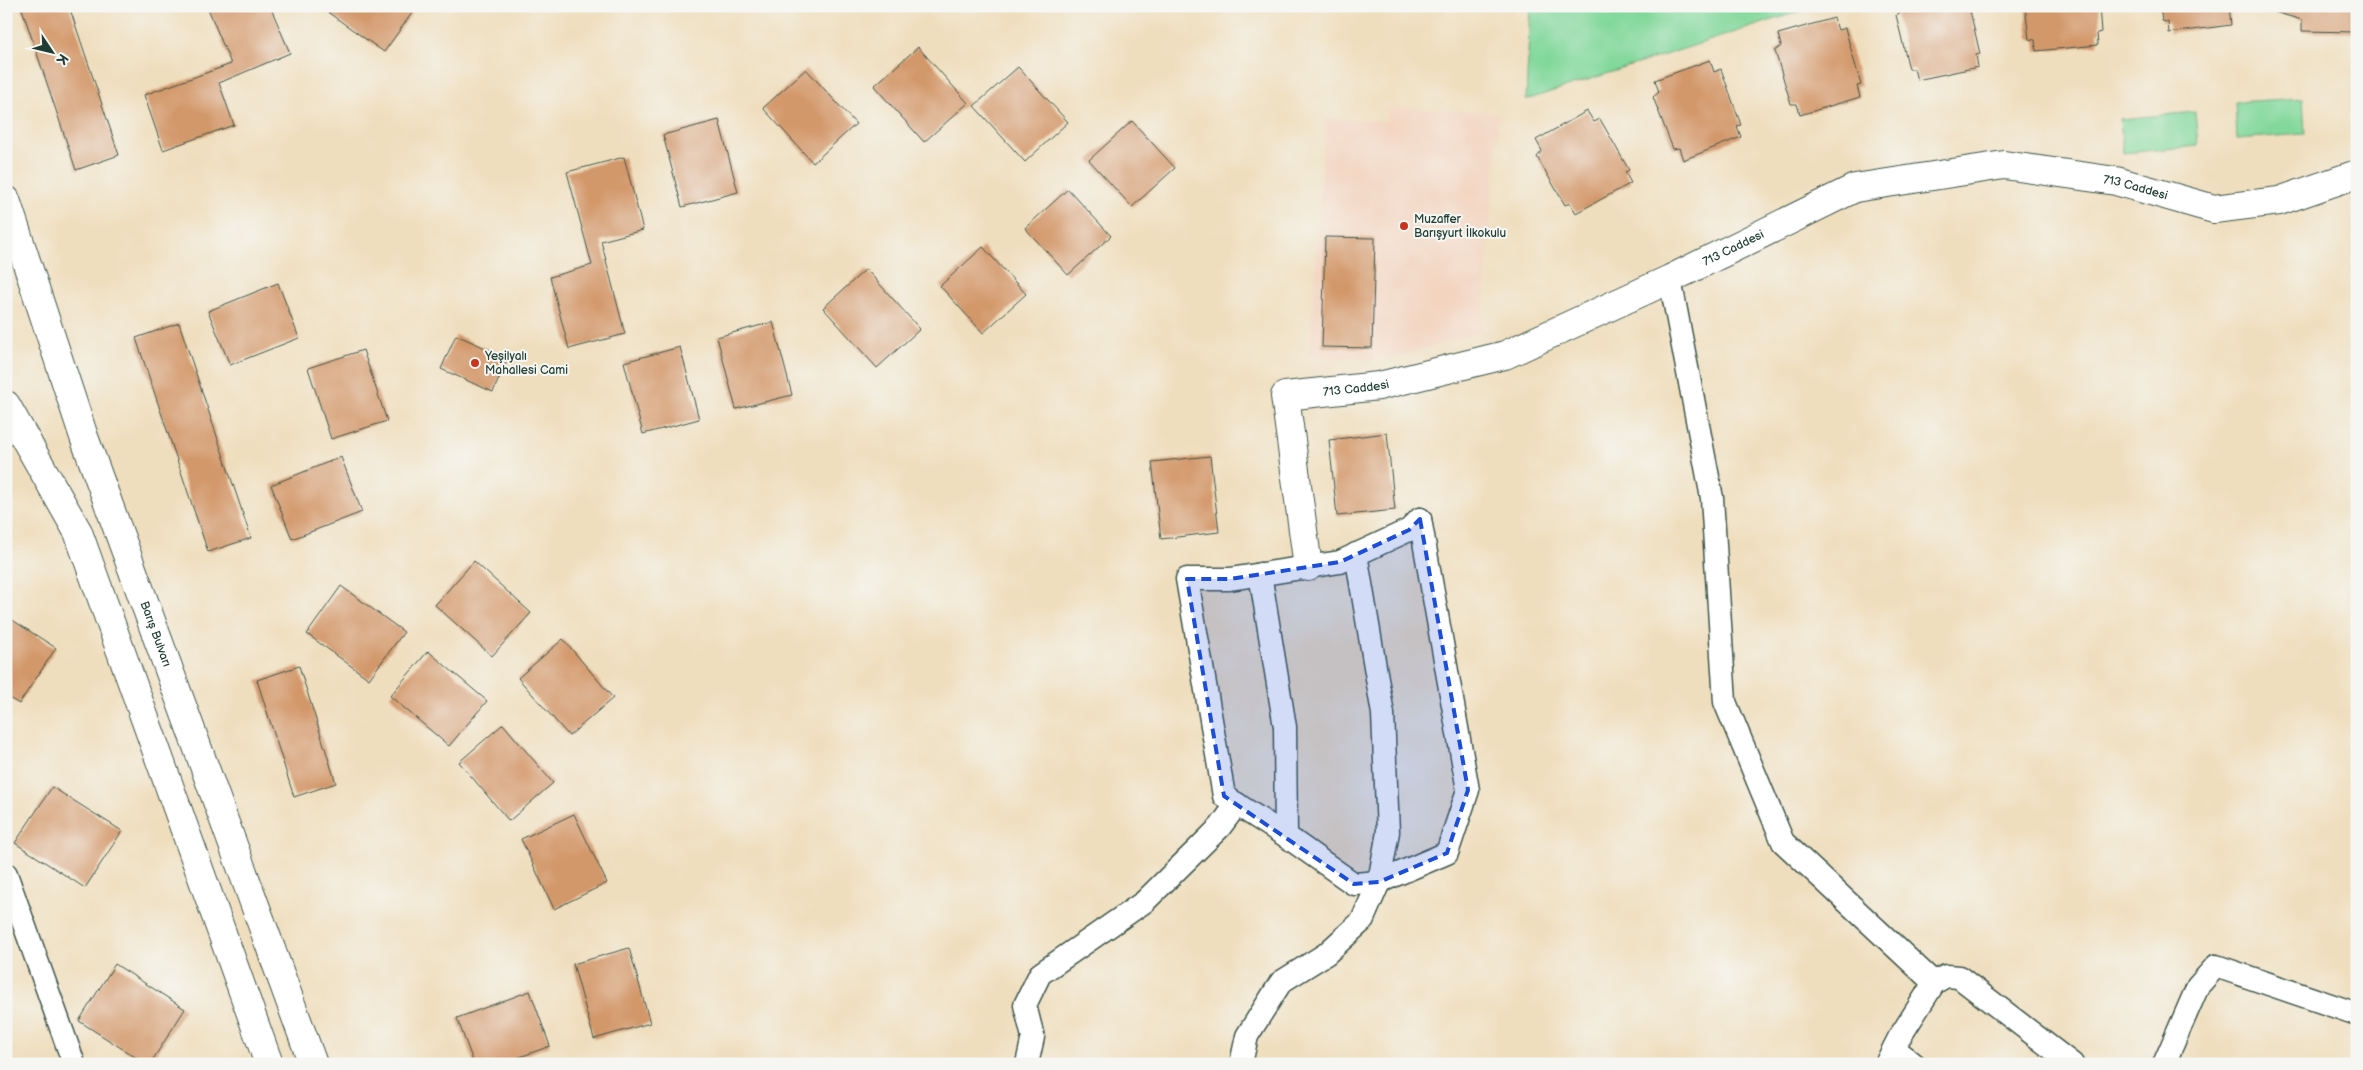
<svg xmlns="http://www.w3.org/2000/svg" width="2363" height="1070" viewBox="0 0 2363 1070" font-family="'Balsamiq Sans',sans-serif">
	<rect width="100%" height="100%" fill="#f6f6f2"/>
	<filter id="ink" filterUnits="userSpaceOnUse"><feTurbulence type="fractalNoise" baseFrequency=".02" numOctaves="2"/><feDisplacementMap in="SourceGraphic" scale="10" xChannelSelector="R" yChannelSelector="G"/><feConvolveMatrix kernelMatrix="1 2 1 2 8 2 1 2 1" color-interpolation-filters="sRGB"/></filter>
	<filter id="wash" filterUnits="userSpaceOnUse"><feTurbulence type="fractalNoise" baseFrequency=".0096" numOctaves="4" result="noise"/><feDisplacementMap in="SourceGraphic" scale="20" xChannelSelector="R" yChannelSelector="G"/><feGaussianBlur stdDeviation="1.12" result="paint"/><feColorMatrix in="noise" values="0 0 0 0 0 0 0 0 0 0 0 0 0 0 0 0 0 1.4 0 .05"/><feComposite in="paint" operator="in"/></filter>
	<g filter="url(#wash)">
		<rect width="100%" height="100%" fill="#efdebd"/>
		<path fill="#f3d4bf" d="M1386 107 1499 113 1482 331 1389 360 1310 356 1325 119 1388 121Z"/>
		<g fill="#82d89b" stroke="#508a68">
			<path d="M1530 6H1816L1526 100Z"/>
			<path d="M2303 98 2305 134 2237 139 2235 102Z"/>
			<path d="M2195 112 2198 146 2123 153 2120 119Z"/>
		</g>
		<g id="blocks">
			<g fill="#d3986b">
				<path d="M21 6H69L119 155 76 170Z"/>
				<path d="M207 6H270L290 53 219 83 234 125 163 150 144 95 231 64Z"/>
				<path d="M319 6H417L384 52Z"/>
				<path d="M1902 6H1969L1980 54 1976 55 1978 67 1917 80 1914 69H1909L1896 15 1903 11Z"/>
				<path d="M2025 6H2099L2101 32 2097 33 2098 45 2036 51 2035 40 2029 39Z"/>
				<path d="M2160 6H2229L2231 25 2169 33 2168 22 2162 21Z"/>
				<path d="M2272 6H2357V32L2302 31V20L2271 11Z"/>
				<path d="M1834 18 1838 30 1845 28 1861 85 1857 86 1860 97 1800 115 1797 104H1791L1775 51 1781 46 1778 34Z"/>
				<path d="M918 47 968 103 924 142 874 86Z"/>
				<path d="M1710 60 1714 72 1721 69 1741 125 1737 126 1741 137 1683 160 1679 148 1673 149 1653 97 1659 92 1655 80Z"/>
				<path d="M1018 67 1068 122 1025 162 974 106Z"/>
				<path d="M806 69 856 124 813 163 763 108Z"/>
				<path d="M1587 111 1594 122 1600 119 1629 170 1625 172 1631 183 1576 213 1570 203 1565 205 1537 157 1542 151 1536 140Z"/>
				<path d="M719 120 738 192 682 207 663 135Z"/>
				<path d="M1132 121 1175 168 1132 207 1089 160Z"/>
				<path d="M624 157 643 230 601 241 625 334 569 349 550 277 592 265 567 172Z"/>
				<path d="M1068 189 1111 236 1068 275 1025 228Z"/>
				<path d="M1325 237 1375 238 1372 348 1322 347Z"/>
				<path d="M983 247 1026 294 983 333 940 286Z"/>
				<path d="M866 269 920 329 877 368 823 308Z"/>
				<path d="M278 283 299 338 230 365 208 311Z"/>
				<path d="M773 322 792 395 736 409 717 337Z"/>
				<path d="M179 323 251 538 208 552 136 338Z"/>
				<path d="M456 335 508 358 493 392 441 369Z"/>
				<path d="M680 347 699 419 643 434 624 362Z"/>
				<path d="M363 350 387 421 331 439 308 368Z"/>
				<path d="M1387 433 1395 510 1337 516 1329 440Z"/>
				<path d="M1210 456 1219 532 1161 539 1152 462Z"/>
				<path d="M341 457 362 512 292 539 271 485Z"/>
				<path d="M474 561 531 613 492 656 435 605Z"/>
				<path d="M341 586 404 632 369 679 307 634Z"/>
				<path d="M6 616 56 648 19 704 6 696Z"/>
				<path d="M563 639 613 698 569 736 518 678Z"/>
				<path d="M428 651 487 701 449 746 390 696Z"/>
				<path d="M299 666 336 783 294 797 257 680Z"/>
				<path d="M503 724 553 783 509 821 459 762Z"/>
				<path d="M52 787 122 831 85 888 15 843Z"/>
				<path d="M574 814 607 883 554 909 521 839Z"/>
				<path d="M629 948 650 1023 594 1039 573 964Z"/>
				<path d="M115 964 185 1009 150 1064H146L79 1021Z"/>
				<path d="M530 991 550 1046 501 1064H474L457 1018Z"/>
			</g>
		</g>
	</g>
	<g filter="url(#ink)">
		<use href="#blocks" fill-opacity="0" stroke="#3e5549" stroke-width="1"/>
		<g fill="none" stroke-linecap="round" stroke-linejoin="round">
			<g stroke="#3e5549" stroke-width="25">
				<g id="street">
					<path d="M1670 279 1712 498 1725 702 1783 842 1934 983 1899 1038 1886 1064"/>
					<path d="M1356 554 1383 714 1388 832 1379 882 1447 853 1468 790 1420 519"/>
					<path d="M1286 836 1224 796 1187 579H1230L1340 562 1409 530 1420 519"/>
					<path d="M6 874 74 1064"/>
					<path d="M1934 983 1946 976 1959 977 2072 1064"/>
					<path d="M1894 1048 1914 1064"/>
					<path d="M1027 1064 1033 1037 1025 1005 1040 974 1144 902 1220 827 1237 804"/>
					<path d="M1241 1064 1247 1036 1281 982 1326 954 1362 921 1379 882 1354 884 1286 836 1285 727 1260 574"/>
					<path d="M2164 1064 2198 986 2216 966 2357 1014"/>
				</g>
			</g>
			<g stroke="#3e5549" stroke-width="30">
				<g id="secondary">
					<path id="s1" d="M1308 567 1285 396 1379 386 1505 355 1670 279 1855 188 2004 165 2116 181 2214 209 2279 201 2357 174"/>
				</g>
			</g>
			<g stroke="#3e5549" stroke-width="30">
				<g id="primary">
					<path id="s2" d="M6 200 84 437 313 1064"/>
					<path d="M6 405 78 532 269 1064"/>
				</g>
			</g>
			<use href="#street" stroke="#fff" stroke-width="22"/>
			<use href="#secondary" stroke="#fff" stroke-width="28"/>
			<use href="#primary" stroke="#fff" stroke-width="28"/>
		</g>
	</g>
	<path fill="#1d4ed8" fill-opacity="0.2" stroke="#1d4ed8" stroke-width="4" stroke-dasharray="10 6" stroke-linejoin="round" d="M1420 519 1468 790 1447 853 1379 882 1354 884 1224 796 1187 579H1230L1340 562 1409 530Z"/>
	<g fill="#c8321e" stroke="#f6f6f2" stroke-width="2">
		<circle cx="1404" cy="226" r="5"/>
		<circle cx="475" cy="363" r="5"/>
	</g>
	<g text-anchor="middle" stroke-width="4" stroke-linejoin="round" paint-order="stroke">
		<g font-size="12" fill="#1f3d34" stroke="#f6f6f2">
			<text dy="4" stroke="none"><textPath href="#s1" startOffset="1069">713 Caddesi</textPath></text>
			<text dy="4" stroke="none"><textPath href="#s1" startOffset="649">713 Caddesi</textPath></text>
			<text dy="4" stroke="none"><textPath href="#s1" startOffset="244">713 Caddesi</textPath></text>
			<text dy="4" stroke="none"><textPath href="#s2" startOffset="459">Barış Bulvarı</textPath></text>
		</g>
		<g font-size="12" fill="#1f3d34" stroke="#f6f6f2" text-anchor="start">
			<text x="1414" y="223">Muzaffer<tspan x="1414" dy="14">Barışyurt İlkokulu</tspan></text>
			<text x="485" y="360">Yeşilyalı<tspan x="485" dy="14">Mahallesi Cami</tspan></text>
		</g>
	</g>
	<rect width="2363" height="1070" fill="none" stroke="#f6f6f2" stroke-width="25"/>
	<g transform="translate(52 52) rotate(125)" stroke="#f6f6f2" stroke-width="4" paint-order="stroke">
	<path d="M0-4L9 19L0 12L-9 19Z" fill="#1f3d34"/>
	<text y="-8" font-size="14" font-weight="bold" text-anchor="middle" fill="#1f3d34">K</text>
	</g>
</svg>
